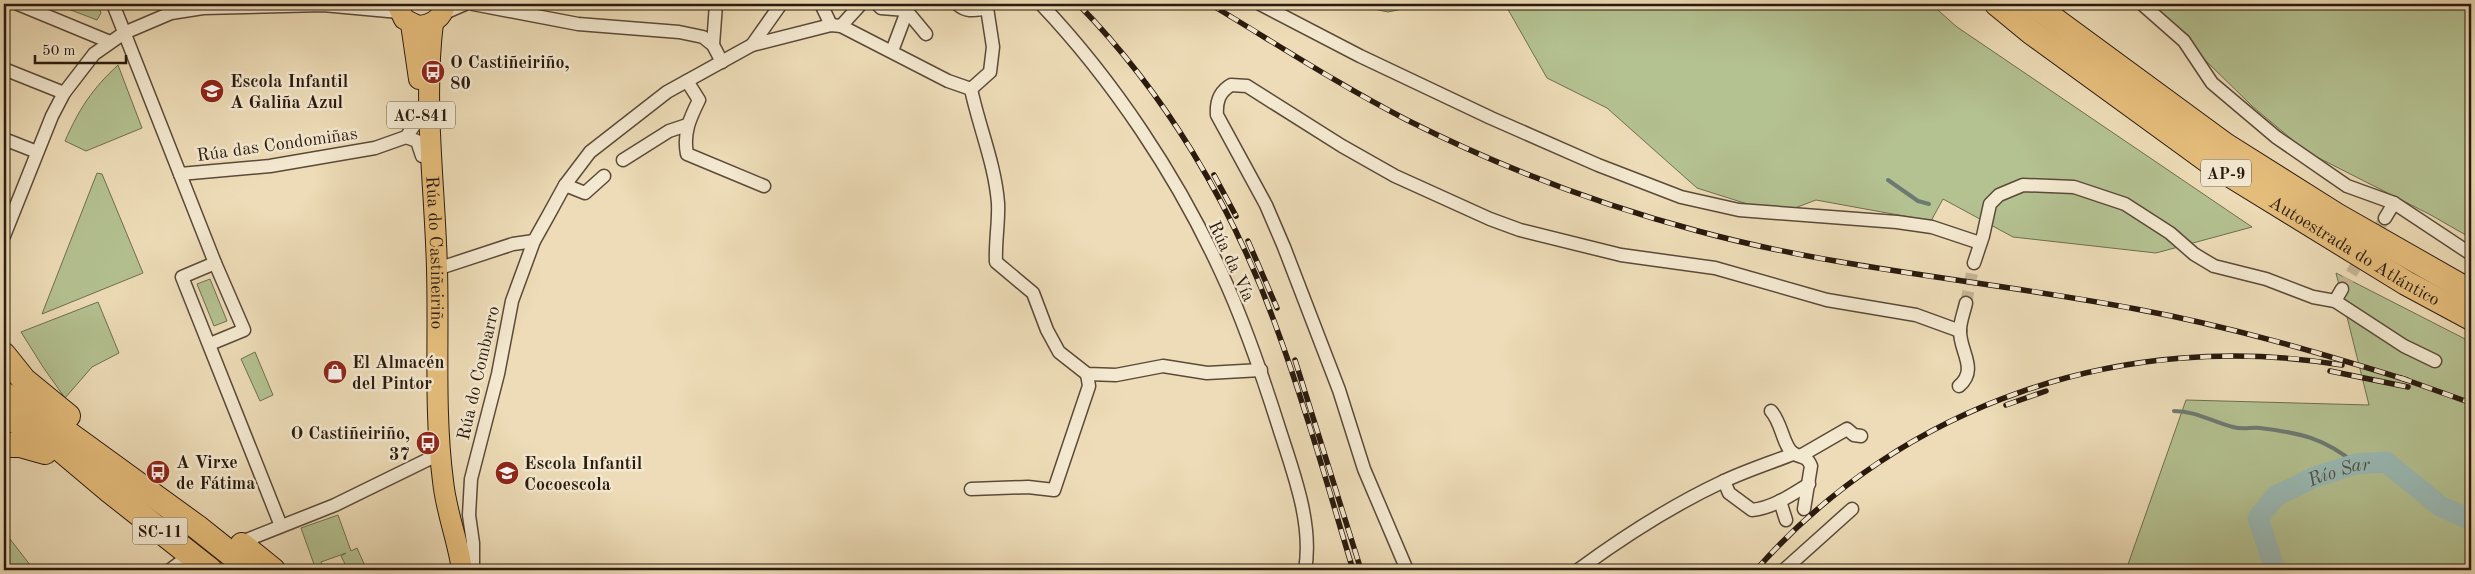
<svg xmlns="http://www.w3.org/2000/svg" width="2475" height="574" viewBox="0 0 2475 574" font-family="'Old Standard TT',serif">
	<rect width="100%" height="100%" fill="#eddcb7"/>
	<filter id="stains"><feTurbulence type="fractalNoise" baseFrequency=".004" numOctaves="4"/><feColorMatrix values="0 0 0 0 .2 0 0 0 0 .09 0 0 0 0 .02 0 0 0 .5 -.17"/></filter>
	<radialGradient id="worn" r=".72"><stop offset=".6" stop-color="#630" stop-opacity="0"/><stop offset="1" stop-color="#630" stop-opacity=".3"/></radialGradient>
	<g fill="#b4c191" stroke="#6f6e50">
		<path d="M55 4H98L101 13 97 20Z"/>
		<path d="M1350 4H1427L1388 12Z"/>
		<path d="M1498 4H1931L1957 27 2252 227 2156 253 2013 237 1943 199 1931 221 1816 200 1779 214 1697 188 1607 108 1547 78 1506 6Z"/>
		<path d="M2148 4H2471V238L2429 214 2307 152 2252 106Z"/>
		<path d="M118 65 142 128 86 151 65 141C79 109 92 89 118 65Z"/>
		<path d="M97 173 102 174 143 273 42 314Z"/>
		<path d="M2336 273 2471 342V570H2126L2186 400 2369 405Z"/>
		<path d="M210 279 227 321 214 326 197 284Z"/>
		<path d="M98 302 119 353 92 367 65 398 43 367 21 332Z"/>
		<path d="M255 352 273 395 260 401 241 359Z"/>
		<path d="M338 515 351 551 357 548 365 566 356 570H348L341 556 346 553 321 562 323 566 315 567 301 528Z"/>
		<path d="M10 539 34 570H4V544Z"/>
	</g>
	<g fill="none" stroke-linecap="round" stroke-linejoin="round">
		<g stroke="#6d7a72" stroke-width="4">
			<path d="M1888 180 1918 201 1929 204"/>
			<path d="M2174 411C2196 411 2213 422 2233 427 2242 430 2252 427 2260 428 2301 433 2324 438 2356 464"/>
		</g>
		<path stroke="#9abab5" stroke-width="21" id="s1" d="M2275 570 2258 518 2276 496 2315 477 2356 464 2386 462 2440 506 2471 520"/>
		<g stroke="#c6b595" stroke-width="12" stroke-dasharray="12 6" stroke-linecap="butt">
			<path d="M2342 289 2385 218"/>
			<path d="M1966 303 1974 263"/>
		</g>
		<g stroke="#5b4a38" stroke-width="15">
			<g id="street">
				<path d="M18 4 110 42"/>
				<path d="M113 4 215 263"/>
				<path d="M473 4 578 24 679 32 703 37 713 45 722 62"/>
				<path d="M821 4 831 25"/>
				<path d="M877 4 881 8 906 10 926 34"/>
				<path d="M957 4C967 13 975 10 987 8L993 47 990 72 971 89"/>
				<path d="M1041 4C1113 80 1177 176 1221 272 1245 323 1263 377 1280 431 1294 474 1313 525 1305 570"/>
				<path d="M1260 4 1360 56 1491 118 1598 165 1681 197 1739 210 1897 222 1932 227 1980 243"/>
				<path d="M2142 4 2184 41 2212 83 2276 137 2347 186 2394 203"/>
				<path d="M442 14 465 4"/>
				<path d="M841 26 861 4"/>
				<path d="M713 45 716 4"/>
				<path d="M752 45 831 25 841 26 948 81 971 89C979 127 995 164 998 203 999 222 995 242 996 262L1033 293 1047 330 1059 352 1087 374 1116 375 1163 366 1207 373 1261 370"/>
				<path d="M892 51 909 6"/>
				<path d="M4 69 64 93"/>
				<path d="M687 81 699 100C690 118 683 133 687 154L764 186"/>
				<path d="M406 137 417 141 422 156"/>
				<path d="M4 139 37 152"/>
				<path d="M623 160 669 131 687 125"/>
				<path d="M180 174 270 166 375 148 406 137 421 116"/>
				<path d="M565 185 585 193 604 176"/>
				<path d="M2385 218 2394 203 2471 254"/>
				<path d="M4 236 52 116 64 93 94 54 124 33 171 13 203 8 323 5 399 12"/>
				<path d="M1974 263 1983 236 1990 204 1999 195 2023 185 2074 187 2125 204 2170 233 2194 254 2214 266 2266 279 2313 297 2335 301 2404 346 2435 361"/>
				<path d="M437 269 513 244 534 241"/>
				<path d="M2335 301 2342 289"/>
				<path d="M210 344 244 330 215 263 182 277 281 526"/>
				<path d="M1959 386C1979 369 1959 351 1960 330 1960 322 1964 312 1966 303"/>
				<path d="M1771 411C1782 423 1783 446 1793 453 1800 458 1807 455 1811 466L1804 509"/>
				<path d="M1802 455 1847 429 1854 435 1861 436"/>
				<path d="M1724 481 1729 493 1752 510C1773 508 1791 495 1809 484"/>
				<path d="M971 489 1028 487 1054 490 1089 386 1087 374"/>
				<path d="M1780 501 1786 520"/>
				<path d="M239 543 335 505 433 457"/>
				<path d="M170 570 190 555"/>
				<path d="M473 570V543L469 515 471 479 498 374 512 301 534 241 548 216 565 185 590 152 667 92 752 45 781 4"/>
				<path d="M1407 570 1364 469 1339 390 1284 247 1266 205 1217 115C1216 102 1219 92 1231 85L1247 86 1342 146 1395 176 1490 219 1520 230 1621 255 1715 268 1827 300 1916 315 1960 331"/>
				<path d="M1578 570C1623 537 1671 506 1722 482 1745 471 1770 463 1793 454"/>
				<path d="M1784 570 1852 509"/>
			</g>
		</g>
		<g stroke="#2a1a0e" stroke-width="22">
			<g id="primary">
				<path d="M397 4 404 19 418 26C432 25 443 18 445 4"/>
				<path id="s2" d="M433 23C423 104 435 187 437 269 439 339 434 412 443 481 446 512 458 540 462 570"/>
				<path d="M411 24 419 79"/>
			</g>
		</g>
		<g stroke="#2a1a0e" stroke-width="26">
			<g id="highway">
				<path id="s3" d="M1997 4 2031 32 2214 165 2406 283 2471 318"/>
				<path d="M2033 4 2225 145 2336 215 2471 292"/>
				<path d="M4 355 24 380 68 416"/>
				<path d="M4 394 55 424 197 527 251 570"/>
				<path d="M4 415 59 445"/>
				<path d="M46 437 110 491 210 570"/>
				<path d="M4 445H20L45 452"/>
				<path d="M242 545 273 570"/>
			</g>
		</g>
		<use href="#street" stroke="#f3e8d0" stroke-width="12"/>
		<use href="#primary" stroke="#e6be7c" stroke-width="20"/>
		<use href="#highway" stroke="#e6be7c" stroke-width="24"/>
		<g stroke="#2a1a0e" stroke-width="5.5">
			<g id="rail">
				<path d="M1078 4C1165 93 1231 204 1274 321 1304 402 1328 487 1353 570"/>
				<path d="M1210 4C1275 43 1339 85 1407 120 1500 167 1597 204 1698 231 1841 270 1991 281 2136 309 2228 326 2317 352 2407 380"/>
				<path d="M1214 175 1236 216"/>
				<path d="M1248 241 1277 308"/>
				<path d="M1295 360 1361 570"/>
				<path d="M2330 371 2408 387"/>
				<path d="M2401 378 2471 403"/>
				<path d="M2006 405 2046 391"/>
				<path d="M1756 570C1903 403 2124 329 2342 365"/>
			</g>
		</g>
		<use href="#rail" stroke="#f3e8d0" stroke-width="4" stroke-dasharray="11" stroke-linecap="butt"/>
	</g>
	<defs>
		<g id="bus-disc" transform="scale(1.25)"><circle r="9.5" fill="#8f2418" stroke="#f3e8d0"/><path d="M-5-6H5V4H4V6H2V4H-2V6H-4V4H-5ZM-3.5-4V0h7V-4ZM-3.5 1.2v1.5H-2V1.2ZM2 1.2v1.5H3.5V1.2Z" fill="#fff"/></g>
		<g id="school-disc" transform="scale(1.25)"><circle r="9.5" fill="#8f2418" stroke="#f3e8d0"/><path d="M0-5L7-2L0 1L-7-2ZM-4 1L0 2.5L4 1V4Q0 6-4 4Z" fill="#fff"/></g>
		<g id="shop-disc" transform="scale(1.25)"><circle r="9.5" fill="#8f2418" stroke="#f3e8d0"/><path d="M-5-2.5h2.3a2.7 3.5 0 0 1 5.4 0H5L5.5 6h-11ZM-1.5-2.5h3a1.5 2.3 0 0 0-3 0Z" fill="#fff"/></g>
	</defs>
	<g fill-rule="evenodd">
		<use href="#bus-disc" x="433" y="72"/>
		<use href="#school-disc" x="212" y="91"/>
		<use href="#shop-disc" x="335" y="372"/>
		<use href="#bus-disc" x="428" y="443"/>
		<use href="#bus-disc" x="158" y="472"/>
		<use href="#school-disc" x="507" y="473"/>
	</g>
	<g text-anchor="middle" stroke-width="5" stroke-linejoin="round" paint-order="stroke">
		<g fill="#f3e8d0" stroke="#665848" stroke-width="1">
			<rect x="387" y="101.5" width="68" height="27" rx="4"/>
			<rect x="2201" y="159.5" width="50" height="27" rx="4"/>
			<rect x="132.5" y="517.5" width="55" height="27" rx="4"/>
		</g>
		<g font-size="16" font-weight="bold" fill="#2a1a0e">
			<text x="421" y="121">AC-841</text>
			<text x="2226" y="179">AP-9</text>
			<text x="160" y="537">SC-11</text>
		</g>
		<g font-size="18" font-weight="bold" fill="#2a1a0e" stroke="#f3e8d0" text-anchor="start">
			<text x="450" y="68">O Castiñeiriño,<tspan x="450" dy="21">80</tspan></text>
			<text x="230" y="87">Escola Infantil<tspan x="230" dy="21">A Galiña Azul</tspan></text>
			<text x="352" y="368">El Almacén<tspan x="352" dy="21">del Pintor</tspan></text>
			<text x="410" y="439" text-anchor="end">O Castiñeiriño,<tspan x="410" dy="21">37</tspan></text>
			<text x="176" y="468">A Virxe<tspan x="176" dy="21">de Fátima</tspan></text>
			<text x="524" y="469">Escola Infantil<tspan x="524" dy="21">Cocoescola</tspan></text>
		</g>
		<g font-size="18" fill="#2a1a0e" stroke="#f3e8d0">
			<text transform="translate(277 144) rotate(-8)" y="6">Rúa das Condomiñas</text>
			<text dy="6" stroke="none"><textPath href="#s3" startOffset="435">Autoestrada do Atlántico</textPath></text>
			<text dy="6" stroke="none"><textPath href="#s2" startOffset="230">Rúa do Castiñeiriño</textPath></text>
			<text transform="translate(1232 261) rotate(65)" y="6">Rúa da Vía</text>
			<text transform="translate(478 373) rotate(-77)" y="6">Rúa do Combarro</text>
		</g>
		<g font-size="19" font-style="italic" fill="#515248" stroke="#f3e8d0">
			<text dy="7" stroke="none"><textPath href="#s1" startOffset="151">Río Sar</textPath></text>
		</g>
	</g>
	<rect width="2475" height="574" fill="none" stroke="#eddcb7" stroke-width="20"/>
	<rect x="5" y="5" width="2465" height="564" fill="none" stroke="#2a1a0e" stroke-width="2.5"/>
	<rect x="10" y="10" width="2455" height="554" fill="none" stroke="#2a1a0e"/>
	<path d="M35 55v8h91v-8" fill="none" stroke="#2a1a0e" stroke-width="2.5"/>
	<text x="42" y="55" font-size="15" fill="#2a1a0e" stroke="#f3e8d0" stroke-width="4" paint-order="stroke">50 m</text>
	<rect width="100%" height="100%" filter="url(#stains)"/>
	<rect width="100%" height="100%" fill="url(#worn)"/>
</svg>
